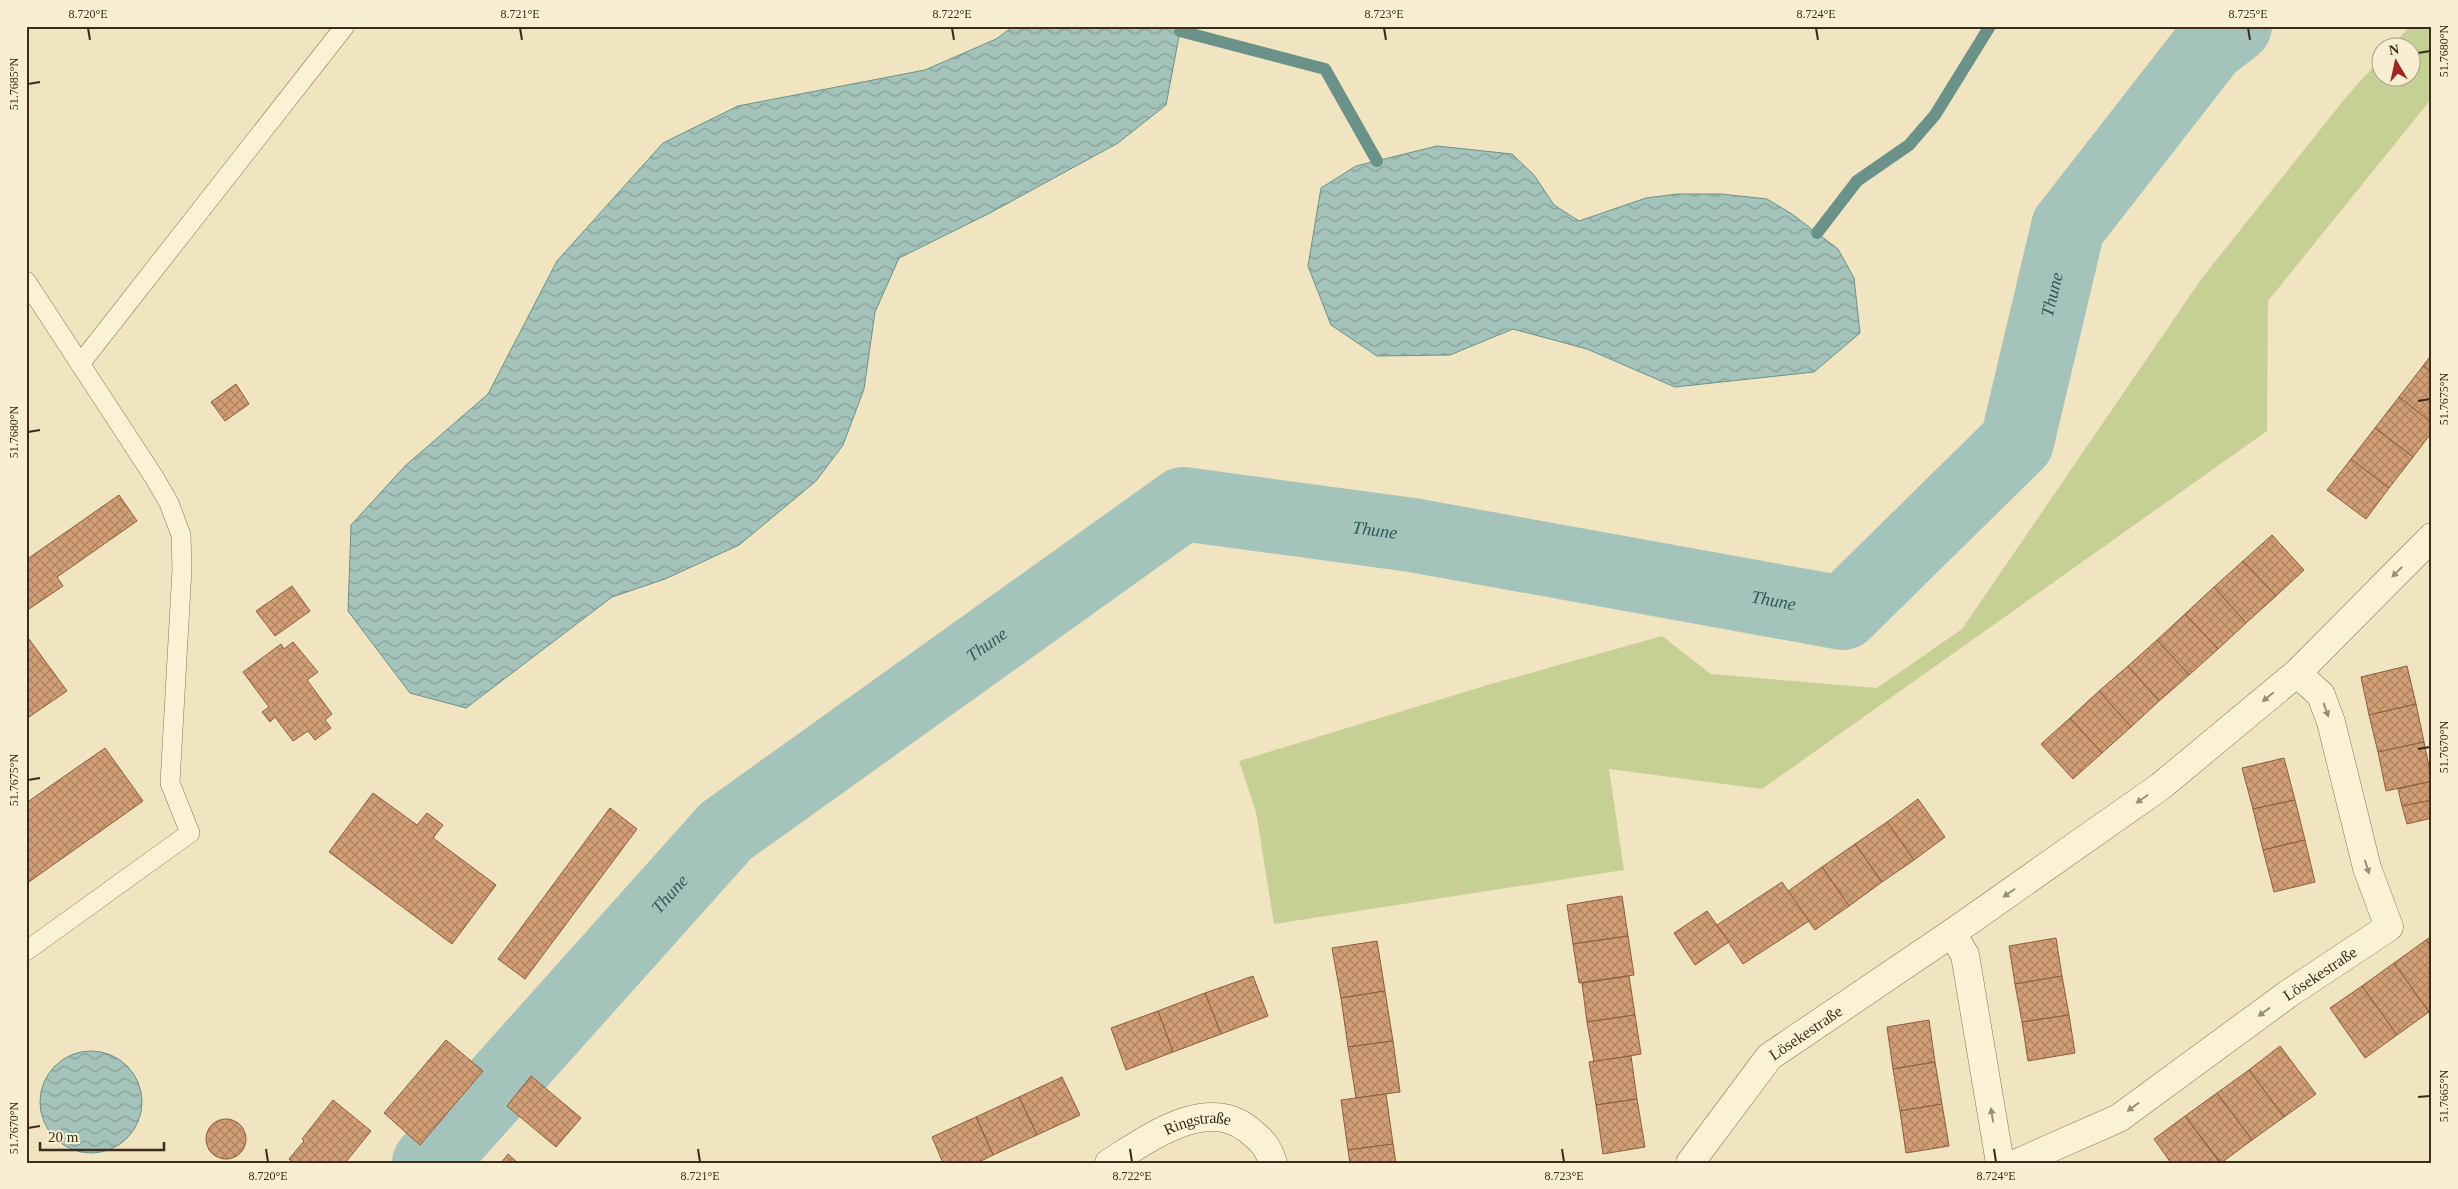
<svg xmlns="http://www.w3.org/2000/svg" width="2458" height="1189" viewBox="0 0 2458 1189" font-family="Georgia,serif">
	<defs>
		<pattern id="water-waves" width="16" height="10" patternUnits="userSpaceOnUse" patternTransform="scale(1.25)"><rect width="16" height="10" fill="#a4c3bb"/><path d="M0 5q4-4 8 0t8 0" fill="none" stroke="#879f97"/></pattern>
		<pattern id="building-cross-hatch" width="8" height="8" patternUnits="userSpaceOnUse" patternTransform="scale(1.25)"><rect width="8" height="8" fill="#d29e75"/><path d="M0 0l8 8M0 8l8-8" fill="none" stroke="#ac815f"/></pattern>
	</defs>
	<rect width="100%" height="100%" fill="#f1e4c1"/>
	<path fill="#c7d094" d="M2410 26H2432V98L2268 301 2267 431 1762 789 1609 769 1624 870 1274 924 1256 812 1239 761 1491 684 1662 636 1711 674 1877 688 1962 629 2202 278 2347 96 2380 59V78H2410V48L2391 47Z"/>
	<g fill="url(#water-waves)" stroke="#6a9289">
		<path d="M1014 26H1181L1166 105 1118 143 988 214 899 258 875 312 864 389 843 445 816 481 739 545 665 579 612 597 466 708 410 693 348 611 351 525 405 466 488 394 557 261 663 143 738 106 925 70 996 39Z"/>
		<path d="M1437 146 1512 154 1534 175 1554 205 1579 221 1646 198 1678 194H1721L1767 199 1792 214 1838 249 1854 278 1860 333 1814 372 1675 387 1587 349 1513 329 1450 355 1377 356 1331 325 1308 266 1321 188 1356 166Z"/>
		<circle cx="91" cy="1102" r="51"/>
	</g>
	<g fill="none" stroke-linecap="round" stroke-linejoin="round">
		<g stroke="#6a9289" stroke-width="12">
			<path d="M1180 31 1325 69 1377 161"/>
			<path d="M1817 233 1857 181 1909 145 1935 115 1990 26"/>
		</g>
		<path stroke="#a4c3bb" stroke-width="74" id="s1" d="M429 1163 726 831 1183 504 1412 535 1843 613 2017 442 2068 227 2209 46 2235 26"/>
	</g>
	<g fill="url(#building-cross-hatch)" stroke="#8d5e3c">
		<path d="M2432 354V373L2423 366Z"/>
		<path d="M2423 366 2432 373V423L2399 397Z"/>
		<path d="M236 384 249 404 225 421 211 402Z"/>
		<path d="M2399 397 2432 423V432L2413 457 2375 428Z"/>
		<path d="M2375 428 2413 457 2389 488 2351 459Z"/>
		<path d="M2351 459 2389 488 2366 519 2327 490Z"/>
		<path d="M119 495 137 521 57 577 63 586 29 609 26 605V560Z"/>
		<path d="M2272 535 2304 570 2276 596 2243 561Z"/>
		<path d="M2243 561 2276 596 2246 623 2214 587Z"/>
		<path d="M292 586 310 611 275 636 256 611Z"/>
		<path d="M2214 587 2246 623 2218 649 2185 614Z"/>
		<path d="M2185 614 2218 649 2189 675 2157 640Z"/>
		<path d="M26 635 67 691 26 719Z"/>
		<path d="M2157 640 2189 675 2159 701 2128 666Z"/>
		<path d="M293 642 318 672 307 680 332 714 325 720 331 728 315 740 308 731 293 741 275 717 270 722 262 712 269 707 243 672 281 644 284 649Z"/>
		<path d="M2128 666 2159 701 2131 727 2099 691Z"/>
		<path d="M2407 666 2416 704 2369 715 2361 677Z"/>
		<path d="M2099 691 2131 727 2102 753 2070 718Z"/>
		<path d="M2416 704 2424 742 2378 752 2369 715Z"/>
		<path d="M2070 718 2102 753 2073 779 2041 744Z"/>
		<path d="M2424 742 2432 781 2386 791 2378 752Z"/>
		<path d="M105 748 143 801 26 884V803Z"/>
		<path d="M2284 758 2295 800 2253 809 2242 768Z"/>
		<path d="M2432 781V800L2402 806 2398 789Z"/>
		<path d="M373 793 417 825 427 813 443 825 433 838 496 885 452 944 329 852Z"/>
		<path d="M1918 799 1945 837 1914 860 1887 822Z"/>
		<path d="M2295 800 2305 840 2263 850 2253 809Z"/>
		<path d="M2432 800V818L2407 824 2402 806Z"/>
		<path d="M610 808 637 829 525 979 498 959Z"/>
		<path d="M1887 822 1914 860 1882 882 1855 844Z"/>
		<path d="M2305 840 2315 882 2274 892 2263 850Z"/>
		<path d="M1855 844 1882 882 1849 906 1822 867Z"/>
		<path d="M1822 867 1849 906 1815 930 1787 892Z"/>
		<path d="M1782 882 1809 921 1743 964 1717 925Z"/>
		<path d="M1622 896 1628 936 1573 944 1567 905Z"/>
		<path d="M1707 911 1729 942 1695 965 1674 933Z"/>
		<path d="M1628 936 1634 975 1579 983 1573 944Z"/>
		<path d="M2432 936V948L2426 940Z"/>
		<path d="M2056 938 2062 976 2015 984 2009 946Z"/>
		<path d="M2426 940 2432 948V1010L2429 1012 2394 963Z"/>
		<path d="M1377 941 1385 991 1341 998 1332 948Z"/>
		<path d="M2394 963 2429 1012 2397 1035 2362 986Z"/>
		<path d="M1253 976 1268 1016 1221 1034 1205 993Z"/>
		<path d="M1629 976 1635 1015 1587 1022 1582 983Z"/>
		<path d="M2062 976 2069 1015 2022 1022 2015 984Z"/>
		<path d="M2362 986 2397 1035 2365 1058 2330 1008Z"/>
		<path d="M1385 991 1393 1041 1348 1047 1341 998Z"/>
		<path d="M1205 993 1221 1034 1173 1052 1158 1011Z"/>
		<path d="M1158 1011 1173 1052 1126 1070 1111 1028Z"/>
		<path d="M1635 1015 1641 1054 1594 1062 1587 1022Z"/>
		<path d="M2069 1015 2075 1053 2028 1061 2022 1022Z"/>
		<path d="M1929 1020 1935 1062 1893 1069 1887 1027Z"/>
		<path d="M446 1040 483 1071 420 1145 384 1113Z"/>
		<path d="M1393 1041 1400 1092 1356 1098 1348 1047Z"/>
		<path d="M2280 1046 2316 1094 2284 1117 2249 1070Z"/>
		<path d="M1631 1056 1637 1099 1596 1105 1589 1062Z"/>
		<path d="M1935 1062 1942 1104 1900 1111 1893 1069Z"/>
		<path d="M2249 1070 2284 1117 2252 1140 2217 1093Z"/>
		<path d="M531 1076 581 1118 556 1147 507 1106Z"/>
		<path d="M1062 1077 1080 1115 1037 1135 1019 1097Z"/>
		<path d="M2217 1093 2252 1140 2221 1163 2185 1116Z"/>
		<path d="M1386 1094 1393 1144 1348 1150 1341 1100Z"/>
		<path d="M1019 1097 1037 1135 993 1155 976 1117Z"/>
		<path d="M1637 1099 1645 1147 1603 1154 1596 1105Z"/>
		<path d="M333 1100 371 1131 345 1163H294L289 1159 304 1141 302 1139Z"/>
		<path d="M1942 1104 1949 1146 1906 1153 1900 1111Z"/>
		<path d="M2185 1116 2220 1163H2171L2154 1139Z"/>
		<path d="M976 1117 993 1155 977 1163H943L932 1137Z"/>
		<circle cx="226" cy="1139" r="20"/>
		<path d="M1393 1144 1396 1163H1350L1348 1150Z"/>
		<path d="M508 1154 518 1163H501Z"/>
	</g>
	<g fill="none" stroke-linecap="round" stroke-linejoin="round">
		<g stroke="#8c7557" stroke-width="20">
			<g id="service">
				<path d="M26 281 154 477 169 503 181 535 182 569 170 783 190 833 26 951"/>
				<path d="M80 364 345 26"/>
			</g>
		</g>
		<g stroke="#8c7557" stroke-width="29">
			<g id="minor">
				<path d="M1952 933 1965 955 2000 1163"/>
				<path id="s2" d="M1109 1163C1148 1139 1206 1095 1249 1130 1263 1142 1267 1145 1273 1163"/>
				<path id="s3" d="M1690 1163 1769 1057 1952 933 2161 786 2297 673 2432 537"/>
				<path id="s4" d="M2017 1163 2119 1118 2288 994 2389 927 2367 868 2331 722 2321 695 2297 673"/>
			</g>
		</g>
		<use href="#service" stroke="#fbf1d5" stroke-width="19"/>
		<use href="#minor" stroke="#fbf1d5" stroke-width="28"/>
	</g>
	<defs><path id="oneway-solid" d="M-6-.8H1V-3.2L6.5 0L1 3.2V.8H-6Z" transform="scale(1.25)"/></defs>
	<g fill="#9b8e79">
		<use href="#oneway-solid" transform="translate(2397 572) rotate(135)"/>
		<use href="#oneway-solid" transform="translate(2268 697) rotate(140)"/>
		<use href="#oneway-solid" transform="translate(2326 710) rotate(70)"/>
		<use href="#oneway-solid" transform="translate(2142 799) rotate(145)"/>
		<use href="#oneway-solid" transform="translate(2367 867) rotate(73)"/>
		<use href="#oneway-solid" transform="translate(2009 893) rotate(145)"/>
		<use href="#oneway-solid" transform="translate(2264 1012) rotate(144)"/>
		<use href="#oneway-solid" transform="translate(2133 1107) rotate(144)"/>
		<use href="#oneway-solid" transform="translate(1992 1115) rotate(-99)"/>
	</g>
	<path fill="none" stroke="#3b2c1d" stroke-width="2" d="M88 28 90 40M520 28 522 40M952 28 954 40M1384 28 1386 40M1816 28 1818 40M2248 28 2250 40M2418 53 2430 51M28 84 40 82M2418 401 2430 399M28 432 40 430M2418 749 2430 747M28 780 40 778M2418 1097 2430 1096M28 1128 40 1126M266 1149 268 1162M698 1149 700 1162M1130 1149 1132 1162M1562 1149 1564 1162M1994 1149 1996 1162"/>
	<g text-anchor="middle" stroke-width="4" stroke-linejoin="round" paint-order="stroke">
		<g font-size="16" fill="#3b2c1d" stroke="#f8eed1">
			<text dy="6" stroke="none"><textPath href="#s4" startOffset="359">Lösekestraße</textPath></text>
			<text dy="6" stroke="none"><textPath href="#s3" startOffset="176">Lösekestraße</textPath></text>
			<text dy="6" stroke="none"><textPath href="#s2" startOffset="99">Ringstraße</textPath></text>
		</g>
		<g font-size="18" font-style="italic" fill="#2b5b5a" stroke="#f8eed1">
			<text dy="6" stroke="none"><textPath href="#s1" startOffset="2072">Thune</textPath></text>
			<text dy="6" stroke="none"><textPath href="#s1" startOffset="1201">Thune</textPath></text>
			<text dy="6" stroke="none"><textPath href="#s1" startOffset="1606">Thune</textPath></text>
			<text dy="6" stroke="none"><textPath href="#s1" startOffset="766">Thune</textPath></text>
			<text dy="6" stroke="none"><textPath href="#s1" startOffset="361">Thune</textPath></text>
		</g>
	</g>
	<rect width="2458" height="1189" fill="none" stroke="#f8eed1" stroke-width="55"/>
	<g transform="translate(2396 62) rotate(351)"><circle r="24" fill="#f8eed1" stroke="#aca089"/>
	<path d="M0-4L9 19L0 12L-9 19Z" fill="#9f2723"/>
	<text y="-8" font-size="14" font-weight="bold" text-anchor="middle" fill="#3b2c1d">N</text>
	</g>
	<path d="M40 1142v8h124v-8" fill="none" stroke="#3b2c1d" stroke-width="2.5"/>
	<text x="48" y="1142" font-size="15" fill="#3b2c1d" stroke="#f8eed1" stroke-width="4" paint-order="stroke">20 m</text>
	<rect x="28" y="28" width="2402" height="1134" fill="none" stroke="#3b2c1d" stroke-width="2"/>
	<g font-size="12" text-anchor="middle" fill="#3b2c1d">
		<text x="88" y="18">8.720°E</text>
		<text x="520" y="18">8.721°E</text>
		<text x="952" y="18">8.722°E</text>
		<text x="1384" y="18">8.723°E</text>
		<text x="1816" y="18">8.724°E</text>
		<text x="2248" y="18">8.725°E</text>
		<text transform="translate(2444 51) rotate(-90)" y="4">51.7680°N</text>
		<text transform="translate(14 84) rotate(-90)" y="4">51.7685°N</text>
		<text transform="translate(2444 399) rotate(-90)" y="4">51.7675°N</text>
		<text transform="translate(14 432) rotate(-90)" y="4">51.7680°N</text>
		<text transform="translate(2444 747) rotate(-90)" y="4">51.7670°N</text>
		<text transform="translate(14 780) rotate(-90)" y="4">51.7675°N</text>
		<text transform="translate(2444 1096) rotate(-90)" y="4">51.7665°N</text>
		<text transform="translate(14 1128) rotate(-90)" y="4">51.7670°N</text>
		<text x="268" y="1180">8.720°E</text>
		<text x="700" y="1180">8.721°E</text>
		<text x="1132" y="1180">8.722°E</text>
		<text x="1564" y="1180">8.723°E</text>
		<text x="1996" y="1180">8.724°E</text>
	</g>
</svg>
